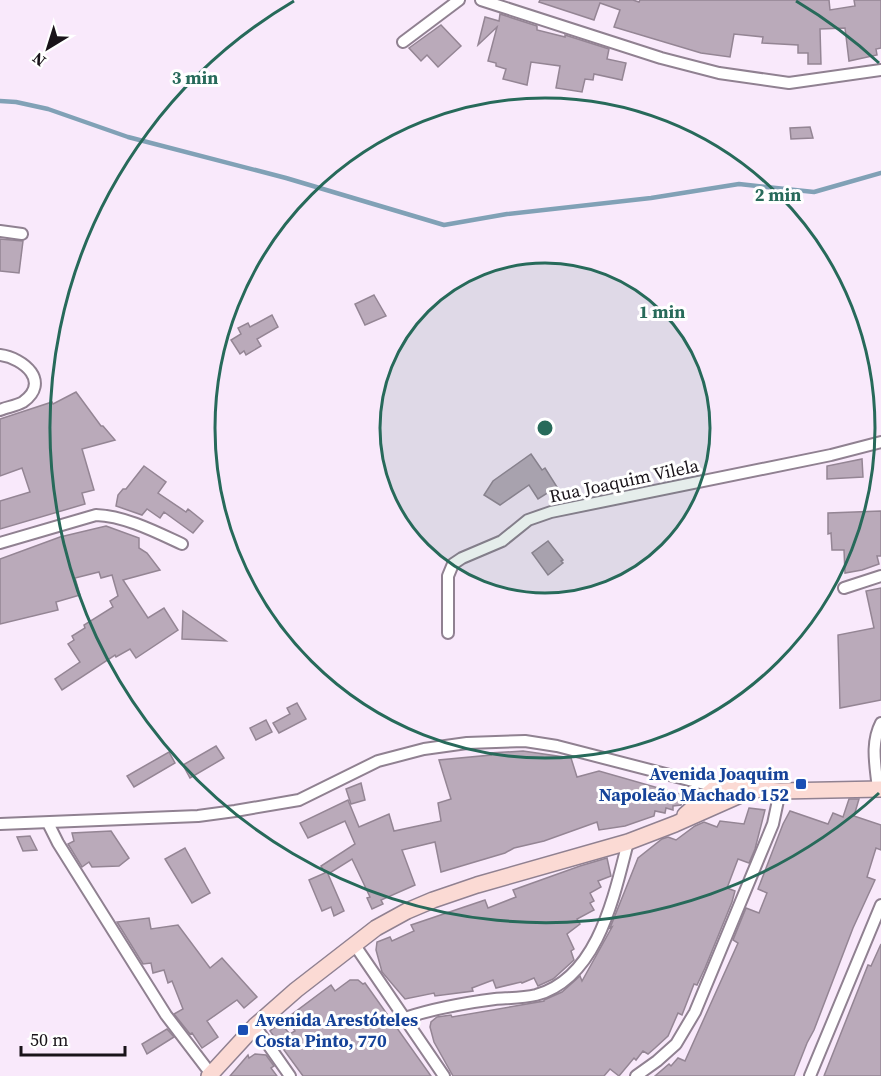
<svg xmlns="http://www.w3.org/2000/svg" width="881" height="1076" viewBox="0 0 881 1076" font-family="'Source Serif 4',serif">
	<rect width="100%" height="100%" fill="#f9e9fb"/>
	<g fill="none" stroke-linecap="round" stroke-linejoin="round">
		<path stroke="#81a1b6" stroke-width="4.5" d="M0 101 16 102 48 109 128 137 286 178 444 225 507 214 651 198 739 184 814 192 881 173"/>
	</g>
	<g fill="#baaaba" stroke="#948594" stroke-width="1.5">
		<path d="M540 0H633L639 2 640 0H829L830 10 855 6 854 0H881V48L876 49 877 55 849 61 845 28 820 29 821 64H808V53H798V45L762 43 763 37 734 34 730 57 701 53 614 27 620 10 600 3 594 20 539 2Z"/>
		<path d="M500 14 537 26V30L565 37V35L609 49 607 59 626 63 622 80 594 74 593 80 585 79 582 92 556 88 560 66 531 62 527 85 503 79 506 69 496 66V63L488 61 497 27 478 45 485 17 499 21Z"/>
		<path d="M441 25 461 46 438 67 427 55 421 61 409 48Z"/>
		<path d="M810 127 813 138 791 139 790 128Z"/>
		<path d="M0 239 23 241 19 273 0 271Z"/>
		<path d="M374 295 386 316 365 325 355 304Z"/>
		<path d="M272 315 278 327 257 339 261 346 246 355 244 351 240 354 231 340 241 334 238 328 248 323 250 327Z"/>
		<path d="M76 392 101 426H103L115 440 82 449 94 490 82 493 85 504 0 529V501L30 492 22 468 0 476V419L52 402 53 404Z"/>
		<path d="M531 454 542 470 545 468 557 487 538 499 529 485 500 505 484 495 493 481Z"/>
		<path d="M862 459 863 477 827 479V466Z"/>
		<path d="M144 466 166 482 158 493 186 512 188 509 203 521 193 533 164 512 160 518 147 509 142 515 116 506 118 495 123 489H126Z"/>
		<path d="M881 511V556H877L879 564 862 570 845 573 844 550H832L831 533 828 534V513Z"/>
		<path d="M106 526 139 538V548L147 553 160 570 123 580 148 618 164 608 178 630 136 658 130 649 116 657 115 655 62 690 55 679 80 662 68 644 74 640 72 636 85 628 84 625 113 607 110 601 118 596 112 575 101 578 99 572 75 578 80 595 56 602 58 610 0 624V559L60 537Z"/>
		<path d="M548 541 563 560 561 561 563 563 548 575 532 553Z"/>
		<path d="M881 588V700L840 708 838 635 874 628 866 591Z"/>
		<path d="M183 611 226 641 182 639Z"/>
		<path d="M297 703 306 719 279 733 273 723 290 714 287 708Z"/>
		<path d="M266 720 272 732 256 740 250 728Z"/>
		<path d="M216 746 224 758 190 778 183 765Z"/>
		<path d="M523 751 571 758 577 777 599 771 683 795 681 805 673 806V810L666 808 665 813 655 811 654 816 625 826 599 830 597 822 544 841 514 848 505 853 441 872 435 842 402 850 415 885 381 900 383 904 372 909 367 898 370 897 352 859 328 874 344 911 334 916 331 907 322 911 309 880 325 873 321 866 355 844 345 821 308 838 300 823 348 800 359 827 389 814 394 831 441 821 438 803 451 799 439 760 491 755 490 753Z"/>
		<path d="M169 752 175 763 134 787 127 776Z"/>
		<path d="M361 783 365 800 351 804 346 789Z"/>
		<path d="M849 799H859L854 816 881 825V850L876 848 867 877 875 880 853 928 814 1030 807 1043 794 1076H655L669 1064 671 1066 678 1058 685 1061 738 943 733 940 746 908 759 913 767 893 758 889 783 824 790 811 828 824 833 813 843 817Z"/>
		<path d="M749 808 765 810 755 849 749 863 738 859 727 888 735 891 732 902 705 968 697 985 694 984 682 1015 678 1013 668 1036 655 1048 648 1054 643 1051 636 1060 634 1058 619 1076 610 1069 604 1076H453L434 1042 430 1027 431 1022 437 1017 451 1015 452 1017 544 1001V1000L562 992 580 976 582 981 612 927 610 928 638 858 662 839 668 837 676 840 695 826 704 822 717 827 720 821 744 824Z"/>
		<path d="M111 831 129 858 119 866 92 867 89 862 82 867 68 844 74 841 72 833Z"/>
		<path d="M30 836 37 850 23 851 17 837Z"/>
		<path d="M185 848 210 893 192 903 165 859Z"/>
		<path d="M607 858 611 876 598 881 601 887 590 893 594 901 590 903 594 910 577 919 580 924 567 934 574 949 571 951 574 960 553 979 538 986 534 978 522 983 521 982 496 988 493 980 472 988 473 991 435 996 434 993 405 999 382 972 376 950 377 942 390 937 392 941 414 931 411 925 485 900 488 908 516 897 513 890 580 866Z"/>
		<path d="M149 918 151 929 178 925 210 968 222 958 257 997 244 1008 237 1000 207 1021 218 1037 202 1048 192 1033 190 1034 174 1014 183 1009 172 981 168 983 164 970 153 973 151 963 143 964 117 922Z"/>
		<path d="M881 944V1076H824L868 965 871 966Z"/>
		<path d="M350 980H358L363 984 365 983 431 1076H303L270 1031 280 1023 290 1034 295 1031 287 1018 331 985 335 991Z"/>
		<path d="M167 1029 174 1037 147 1054 142 1044Z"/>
		<path d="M255 1054 266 1055 274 1066 271 1068 277 1076H230L248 1055 249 1058Z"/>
	</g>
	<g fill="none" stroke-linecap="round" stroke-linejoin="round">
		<g stroke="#908191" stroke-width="14">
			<g id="street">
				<path d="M481 0 661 58 719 73 789 83 881 70"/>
				<path d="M403 42 459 0"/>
				<path d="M0 231 22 234"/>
				<path d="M0 355C24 358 51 382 23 402 16 406 7 407 0 410"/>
				<path d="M0 543 96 515C125 516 156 532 182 544"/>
				<path d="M844 588 881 576"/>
				<path d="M448 633V576L453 564 462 558 502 541 528 520 551 512 831 455 881 442"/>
				<path d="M878 790C876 767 870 744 881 723"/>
				<path d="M48 823 58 843 166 1015 211 1074"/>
				<path d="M0 824 198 816 235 811 299 800 378 761 424 749 467 743 525 741 557 746 716 787"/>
				<path d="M354 944 444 1076"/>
				<path d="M405 1018C435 1008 464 1003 495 999 508 998 523 998 536 995 598 978 614 896 628 842"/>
				<path d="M255 1026 290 1076"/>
				<path d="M636 1076 657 1061 676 1044 695 1012 773 824 780 791"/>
				<path d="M810 1076 881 905"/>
			</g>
		</g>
		<g stroke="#908191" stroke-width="18">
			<g id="secondary">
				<path d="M685 815 716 787 780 791 881 789"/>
				<path d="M209 1076 255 1026 296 990 376 928 407 911 433 900 477 885 628 842 675 824 754 789"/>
			</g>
		</g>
		<use href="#street" stroke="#fff" stroke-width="10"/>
		<use href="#secondary" stroke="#fbdad4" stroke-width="15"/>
	</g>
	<circle cx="545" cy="428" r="165" fill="#276a5a" fill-opacity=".12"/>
	<g fill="none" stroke="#276a5a" stroke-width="3">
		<circle cx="545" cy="428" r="165"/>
		<circle cx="545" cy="428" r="330"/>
		<path d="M879 793A495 495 0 1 1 294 1M796 1A495 495 0 0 1 879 63"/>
	</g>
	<g fill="#1a4fb4" stroke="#fff" stroke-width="2">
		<rect x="795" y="778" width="12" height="12" rx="3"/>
		<rect x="237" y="1024" width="12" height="12" rx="3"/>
	</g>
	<g text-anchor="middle" stroke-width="6" stroke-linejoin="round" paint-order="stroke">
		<g font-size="18" fill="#191319" stroke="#fff">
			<text transform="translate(624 481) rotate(-12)" y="6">Rua Joaquim Vilela</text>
		</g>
		<g font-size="18" font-weight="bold" fill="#164399" stroke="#fff" text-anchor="end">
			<text x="789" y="780">Avenida Joaquim<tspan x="789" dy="21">Napoleão Machado 152</tspan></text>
			<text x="255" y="1026" text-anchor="start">Avenida Arestóteles<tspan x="255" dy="21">Costa Pinto, 770</tspan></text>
		</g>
	</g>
	<circle cx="545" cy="428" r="9" fill="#276a5a" stroke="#fff" stroke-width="3"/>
	<g font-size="18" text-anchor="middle" font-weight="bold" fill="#276a5a" stroke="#fff" stroke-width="6" stroke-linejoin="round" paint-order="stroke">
		<text x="195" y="84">3 min</text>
		<text x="778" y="201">2 min</text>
		<text x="662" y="318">1 min</text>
	</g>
	<g transform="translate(48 48) rotate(218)" stroke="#ffffff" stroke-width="4.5" paint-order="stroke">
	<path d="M0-4.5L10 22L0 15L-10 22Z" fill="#191319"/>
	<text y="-9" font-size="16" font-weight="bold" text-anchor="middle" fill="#191319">N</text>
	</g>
	<path d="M21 1046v9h104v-9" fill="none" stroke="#191319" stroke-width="3"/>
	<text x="30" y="1046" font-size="18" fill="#191319" stroke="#ffffff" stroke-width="4.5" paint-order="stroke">50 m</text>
</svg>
